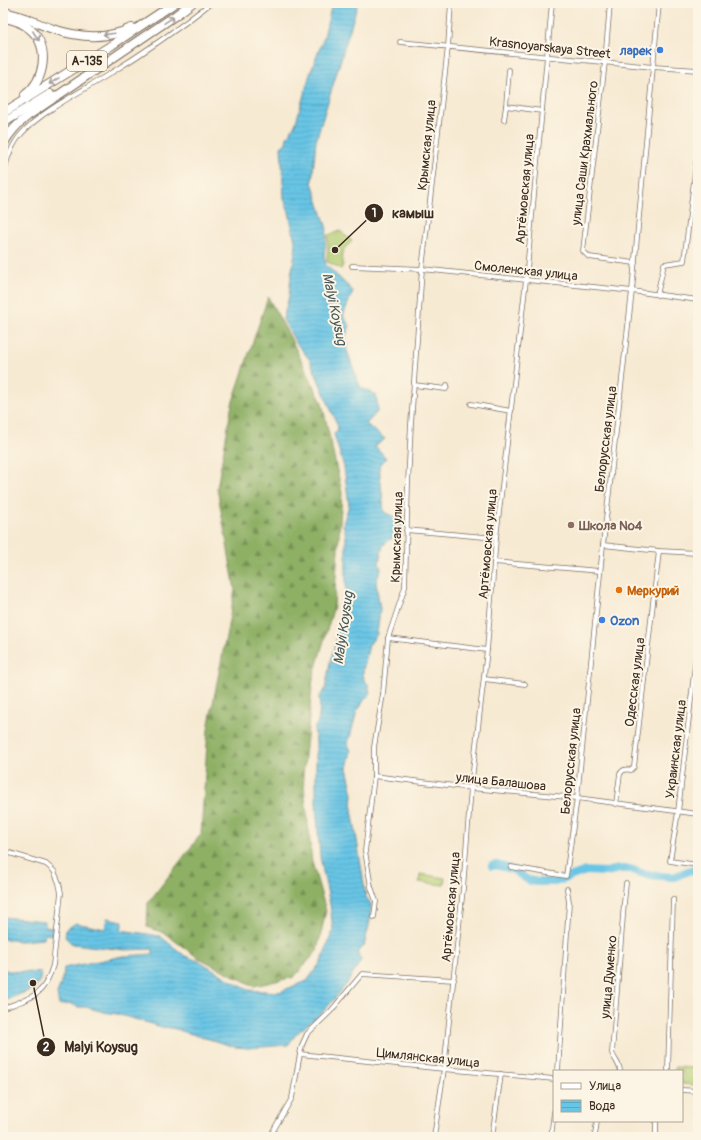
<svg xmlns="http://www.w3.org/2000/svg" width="701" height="1140" viewBox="0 0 701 1140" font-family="Pangolin,sans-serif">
	<defs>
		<pattern id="forest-firs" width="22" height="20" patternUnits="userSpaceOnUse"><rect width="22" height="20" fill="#8eb065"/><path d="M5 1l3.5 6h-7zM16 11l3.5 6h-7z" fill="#758f53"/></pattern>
		<pattern id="water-rules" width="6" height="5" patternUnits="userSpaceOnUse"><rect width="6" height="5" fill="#67c5e5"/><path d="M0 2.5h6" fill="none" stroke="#5aa9c4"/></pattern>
	</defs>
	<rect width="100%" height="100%" fill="#fcf5e5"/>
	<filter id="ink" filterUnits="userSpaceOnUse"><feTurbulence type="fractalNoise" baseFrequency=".025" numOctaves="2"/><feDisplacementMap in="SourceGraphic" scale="8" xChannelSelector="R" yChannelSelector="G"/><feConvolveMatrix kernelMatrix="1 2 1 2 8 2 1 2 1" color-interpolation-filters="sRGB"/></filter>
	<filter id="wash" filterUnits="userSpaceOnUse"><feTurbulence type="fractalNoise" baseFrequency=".012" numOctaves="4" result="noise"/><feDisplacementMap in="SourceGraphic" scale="16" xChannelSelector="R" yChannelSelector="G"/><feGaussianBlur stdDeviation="0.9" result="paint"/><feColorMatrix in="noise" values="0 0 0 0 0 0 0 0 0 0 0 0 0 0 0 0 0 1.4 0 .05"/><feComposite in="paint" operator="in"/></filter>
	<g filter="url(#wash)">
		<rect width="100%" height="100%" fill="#f7ead3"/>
		<g fill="#b3cd73" stroke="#777c48">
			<path d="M340 231 352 241C349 245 344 247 343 252 341 258 345 264 341 269L332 264 327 262 328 235Z"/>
			<path d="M420 874 445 878 444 885 419 882Z"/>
			<path d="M675 1067 698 1068V1085L682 1084V1071H675Z"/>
		</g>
		<path fill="url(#forest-firs)" stroke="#646d42" d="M268 297 290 337 322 403 342 493 334 606 313 678 303 776 312 862 326 911 317 951 294 977 254 986 197 957 164 933 147 927 148 903 201 834 208 729 235 590 217 488 232 404Z"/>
		<g fill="url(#water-rules)" stroke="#517882">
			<path d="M332 3H358L316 141 312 182 327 229 324 255 326 265 353 291 343 316 350 326 344 340 349 344 346 348 360 387 376 395 378 411 366 424 385 439 375 446 386 458 379 466 384 512 396 518 403 526 399 533 383 545 379 563 381 569 376 582 380 609 377 634 369 645 363 670 364 680 368 684 370 694 365 699 357 711 348 744 351 751 347 768 353 794 352 809 366 897 371 904 370 921 364 946 357 952 361 960 348 982 337 996 323 1012 297 1033 288 1045 248 1048 235 1047 172 1028 162 1027 117 1014 104 1012 93 1009 86 1007H78L72 1004 59 1005 57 994 63 978 64 968 123 956 153 954V949L125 950 72 944 65 937 66 929 76 923 105 929 107 918 123 921 121 930 160 936 185 956 201 962 227 978 248 990 279 992 307 981 321 962 333 930 330 904 320 857 316 803V742L314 729 318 722 320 708 319 697 325 690 330 662 336 641 346 590V535L343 524 349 505 344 467 334 434 338 429 337 424 310 360 296 343 283 319 289 296 291 276 296 246 289 212 284 199 281 147 286 143 287 137 295 125 310 74 324 37Z"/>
			<path d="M3 917 45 921V927L53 928 52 935 45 934 44 939 20 941 3 939Z"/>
			<path d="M3 968 8 971 41 973 40 980 35 988 6 1000 3 999Z"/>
		</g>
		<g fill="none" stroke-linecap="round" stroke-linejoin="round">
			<path stroke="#67c5e5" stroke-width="8" d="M492 866 496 865 504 867 513 870 528 880 537 882H555L586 871 606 872 619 869H630L647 875 674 877 688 871 698 869"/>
		</g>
	</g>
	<g filter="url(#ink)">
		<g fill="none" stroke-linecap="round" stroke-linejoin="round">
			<g stroke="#7d6d5d" stroke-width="5.5">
				<g id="street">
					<path d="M610 3 605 62 583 251 589 257 635 263"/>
					<path d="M400 42 653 67 698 70"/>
					<path d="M506 106 509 70"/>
					<path d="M504 120 506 106 542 111"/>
					<path d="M3 177C6 161 11 145 22 133 42 111 80 92 106 76 142 54 177 30 211 3"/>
					<path d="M352 266 422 269 632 291 698 300"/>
					<path d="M657 295 664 264 684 261 698 149"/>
					<path d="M414 385 446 389 447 385"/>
					<path d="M471 404 511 411"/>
					<path d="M406 530 496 538"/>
					<path d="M603 545 659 551 698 553"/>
					<path d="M494 562 600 571"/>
					<path d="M388 638 487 650"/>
					<path d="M698 639 678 812 670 861 698 865"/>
					<path d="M484 679 525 684"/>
					<path d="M374 776 471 788 577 798 698 814"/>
					<path d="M616 804 620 774C623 769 626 769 631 770L634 767 659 551"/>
					<path d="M3 851 46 864 54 871 59 883 61 893 53 965C44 997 31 998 3 1008"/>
					<path d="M511 867 566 876 577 798 603 545 632 291 659 3"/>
					<path d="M374 917 376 901 371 887 365 851 374 776V747L383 694 388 638 405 587 408 483 411 424 422 269 448 47 451 3"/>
					<path d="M300 1054 444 1069 554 1079"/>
					<path d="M558 1071 569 902 567 889"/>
					<path d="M620 1071C620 1064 614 1059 612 1053L624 903 626 883"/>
					<path d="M668 1071 673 899"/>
					<path d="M682 1090 698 1091"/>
					<path d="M656 1121V1137"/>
					<path d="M274 1137 273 1131 292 1098 300 1054 302 1045 307 1034 330 1012 362 974 454 980"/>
					<path d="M434 1137 444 1069 463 888 471 788 487 650 496 538 526 280 552 3"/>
					<path d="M492 1137 501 1074"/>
					<path d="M551 1137 554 1112"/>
					<path d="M596 1137 595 1135 597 1121"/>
				</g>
			</g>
			<g stroke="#7d6d5d" stroke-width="10">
				<g id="highway">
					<path d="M3 12C21 15 36 23 53 29 74 36 96 39 118 33 123 32 128 29 132 28"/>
					<path d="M3 18C13 19 23 23 31 30 50 47 45 80 25 95"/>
					<path d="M3 113 112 45 175 3"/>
					<path d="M3 123 50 94"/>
					<path d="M3 145C9 132 18 124 29 115L176 15 192 3"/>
				</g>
			</g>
			<use href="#street" stroke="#fff" stroke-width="4"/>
			<use href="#highway" stroke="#fff" stroke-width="8"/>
		</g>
		<defs><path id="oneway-shaft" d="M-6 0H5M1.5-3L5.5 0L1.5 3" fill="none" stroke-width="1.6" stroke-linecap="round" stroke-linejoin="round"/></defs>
		<g stroke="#a79f9a">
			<use href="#oneway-shaft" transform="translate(169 20) rotate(-34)"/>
			<use href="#oneway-shaft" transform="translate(109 34) rotate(173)"/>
			<use href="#oneway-shaft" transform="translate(36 36) rotate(57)"/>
			<use href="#oneway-shaft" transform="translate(54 81) rotate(148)"/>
		</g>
	</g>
	<g fill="#3f7fe0" stroke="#fcf5e5" stroke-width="1.5">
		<circle cx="660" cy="50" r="4"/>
		<circle cx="602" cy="620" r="4"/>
	</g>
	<circle fill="#8d6e63" stroke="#fcf5e5" stroke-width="1.5" cx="571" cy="525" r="4"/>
	<circle fill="#e8710a" stroke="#fcf5e5" stroke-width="1.5" cx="619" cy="590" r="4"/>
	<g text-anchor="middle" stroke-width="4" stroke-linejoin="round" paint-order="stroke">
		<rect fill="#fcf5e5" stroke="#75675a" stroke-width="1" x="67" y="51" width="40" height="20" rx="3"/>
		<g font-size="12" font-weight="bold" fill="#3b2a1e">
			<text x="87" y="65">А-135</text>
		</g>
		<g font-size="13" fill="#3b2a1e" stroke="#fcf5e5">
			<text transform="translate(550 47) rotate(6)" y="5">Krasnoyarskaya Street</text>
			<text transform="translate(426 145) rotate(-84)" y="5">Крымская улица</text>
			<text transform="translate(584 153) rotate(-83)" y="5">улица Саши Крахмального</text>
			<text transform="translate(524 189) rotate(-85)" y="5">Артёмовская улица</text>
			<text transform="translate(526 270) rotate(6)" y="5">Смоленская улица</text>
			<text transform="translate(605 439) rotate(-83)" y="5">Белорусская улица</text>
			<text transform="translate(396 537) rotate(-88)" y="5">Крымская улица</text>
			<text transform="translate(487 544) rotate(-85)" y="5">Артёмовская улица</text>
			<text transform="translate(634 682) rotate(-83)" y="5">Одесская улица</text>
			<text transform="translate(675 749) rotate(-83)" y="5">Украинская улица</text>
			<text transform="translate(570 761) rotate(-84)" y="5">Белорусская улица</text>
			<text transform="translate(501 781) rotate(6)" y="5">улица Балашова</text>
			<text transform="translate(450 907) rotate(-85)" y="5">Артёмовская улица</text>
			<text transform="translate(608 977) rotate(-85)" y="5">улица Думенко</text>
			<text transform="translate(428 1057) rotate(6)" y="5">Цимлянская улица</text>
		</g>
		<g font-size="13" font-weight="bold" fill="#366cbe" stroke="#fcf5e5" text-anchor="end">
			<text x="652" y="55">ларек</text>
			<text x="610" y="625" text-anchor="start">Ozon</text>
		</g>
		<g font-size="13" font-weight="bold" fill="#785e54" stroke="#fcf5e5" text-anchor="start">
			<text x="579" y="530">Школа №4</text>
		</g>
		<g font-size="13" font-weight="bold" fill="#c56008" stroke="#fcf5e5" text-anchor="start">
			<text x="627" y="595">Меркурий</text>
		</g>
		<g font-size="14" font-style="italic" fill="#48585a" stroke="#fcf5e5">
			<text transform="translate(335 309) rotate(78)" y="5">Malyi Koysug</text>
			<text transform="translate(343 628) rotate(-82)" y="5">Malyi Koysug</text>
		</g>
	</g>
	<path fill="none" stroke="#3b2a1e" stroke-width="1.5" d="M335 250L374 213M33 983L46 1047"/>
	<g fill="#3b2a1e" stroke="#fcf5e5" stroke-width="1.5">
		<circle cx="335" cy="250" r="4"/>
		<circle cx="33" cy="983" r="4"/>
		<circle cx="374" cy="213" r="10"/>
		<circle cx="46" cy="1047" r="10"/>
	</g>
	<g font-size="12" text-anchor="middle" font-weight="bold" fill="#fff">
		<text x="374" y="217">1</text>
		<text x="46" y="1051">2</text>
	</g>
	<g font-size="14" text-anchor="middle" font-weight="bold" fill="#3b2a1e" stroke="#fcf5e5" stroke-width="4" stroke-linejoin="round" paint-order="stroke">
		<text x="413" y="218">камыш</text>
		<text x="101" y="1052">Malyi Koysug</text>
	</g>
	<rect width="701" height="1140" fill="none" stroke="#fcf5e5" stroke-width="16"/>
	<rect x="553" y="1070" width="130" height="52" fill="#fcf5e5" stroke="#afa495"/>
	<rect x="561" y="1083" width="20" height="6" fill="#ffffff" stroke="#afa495"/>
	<text x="589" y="1090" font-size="12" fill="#3b2a1e">Улица</text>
	<rect x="561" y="1100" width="20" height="12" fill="url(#water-rules)" stroke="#afa495"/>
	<text x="589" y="1110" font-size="12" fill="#3b2a1e">Вода</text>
</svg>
